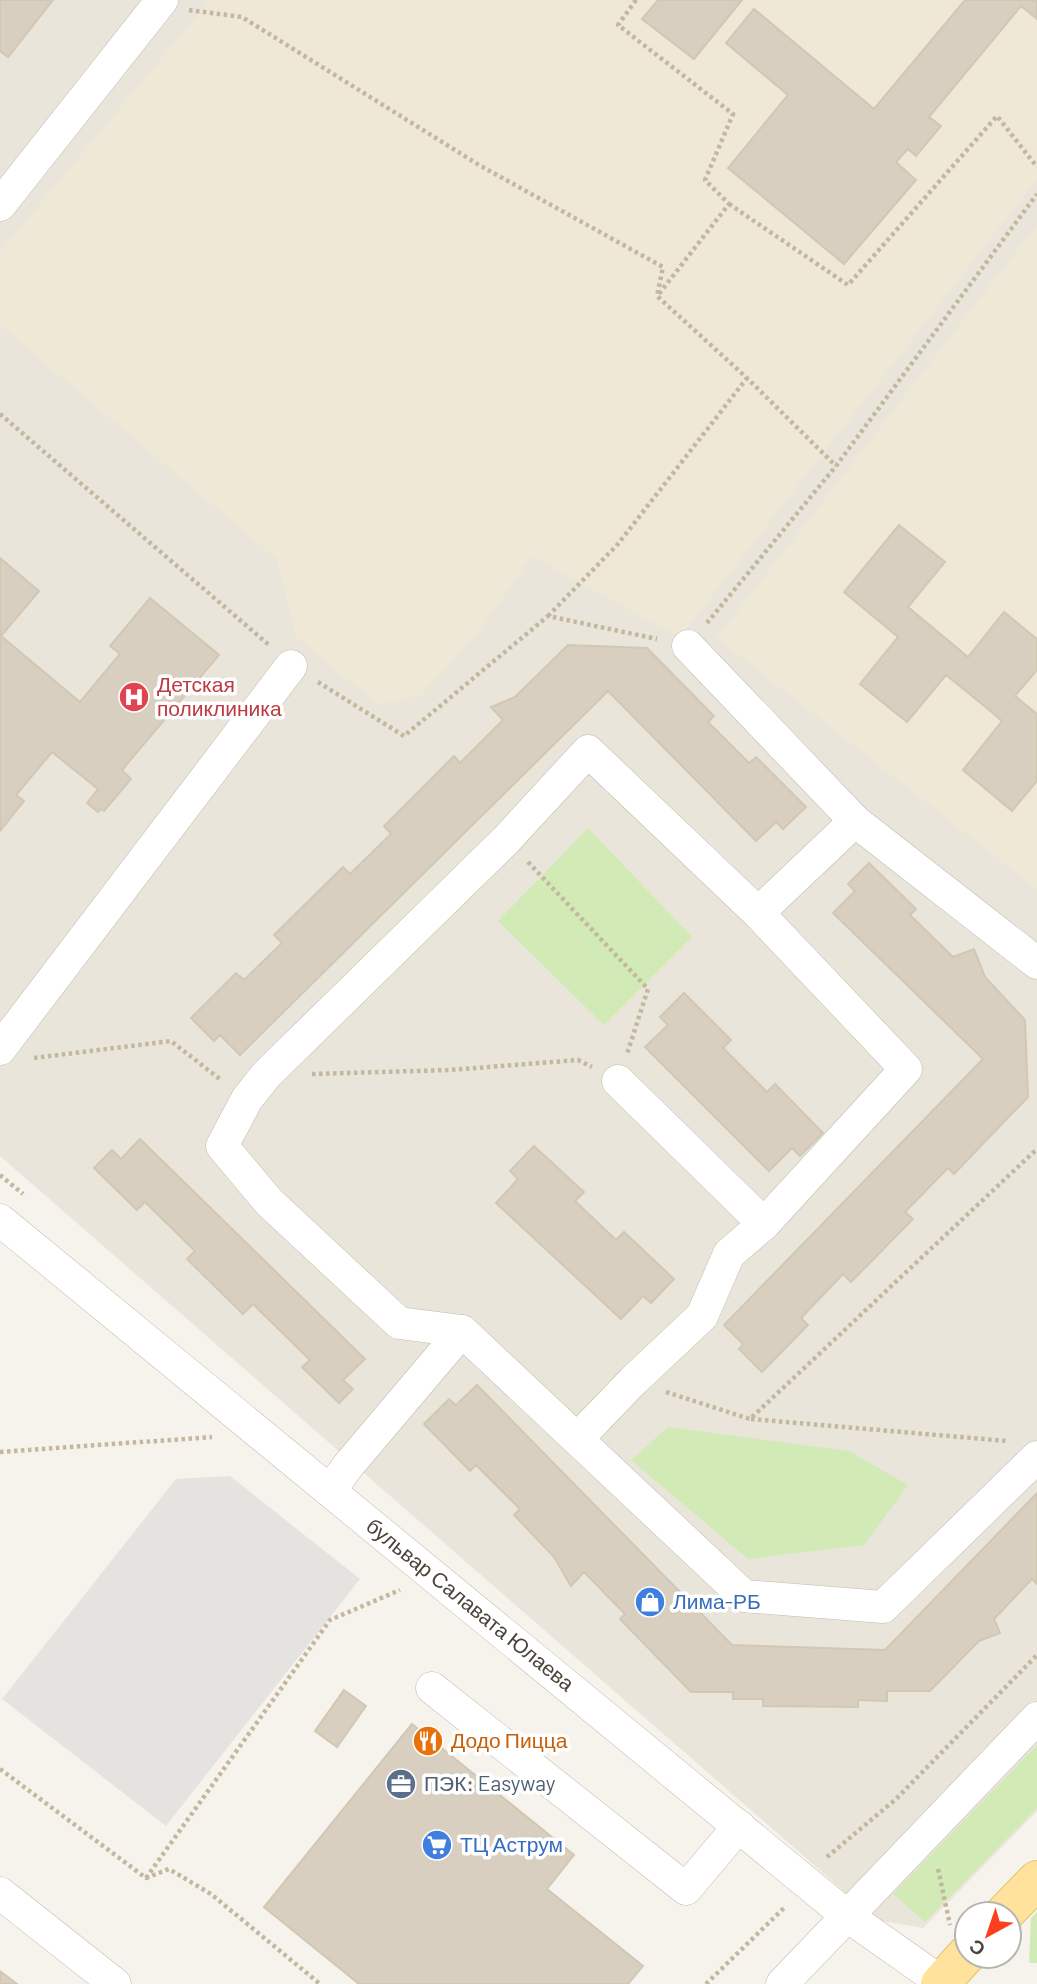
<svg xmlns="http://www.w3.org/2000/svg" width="1037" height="1984" viewBox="0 0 1037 1984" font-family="Barlow,sans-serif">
	<rect width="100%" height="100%" fill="#f6f3ec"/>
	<path fill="#eae5da" d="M0 0H1037V1811L923 1928 877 1920 0 1156Z"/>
	<g fill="#efe8d6">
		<path d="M210 0H1037V179L680 637 532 556 474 638 421 695 379 705 296 637 278 560 0 325V252Z"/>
		<path d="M1037 225V889L717 638Z"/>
	</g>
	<g fill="#d2eab5">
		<path d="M588 828 692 937 604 1025 498 921Z"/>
		<path d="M668 1427 849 1451 908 1485 864 1545 748 1559 631 1460Z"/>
		<path d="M1037 1745V1808L925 1922 893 1894Z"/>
		<path d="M1037 1912V1963H1029L1031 1918Z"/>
	</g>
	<path fill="#e5e3e0" d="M230 1476 360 1579 166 1826 2 1699 176 1479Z"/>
	<g fill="#d8cfc1" stroke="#d3c7b4" stroke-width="2">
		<path d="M0 0H53L8 57 0 51Z"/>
		<path d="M658 0H742L694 59 642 19Z"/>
		<path d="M965 0H1037V19L1021 6 929 117 941 126 916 156 908 149 896 162 916 180 844 264 728 168 788 95 726 43 754 9 874 109Z"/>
		<path d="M899 525 945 562 908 607 968 657 1004 612 1037 639V670L1015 696 1037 714V781L1012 811 963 770 1002 721 988 709 946 675 907 722 860 684 898 637 844 592Z"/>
		<path d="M0 558 39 591 1 636 80 702 120 654 110 646 150 598 219 655 122 770 131 779 104 811 101 809 98 812 87 803 98 789 52 752 16 795 24 801 0 831Z"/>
		<path d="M568 645 647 648 714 716 708 722 749 763 756 757 806 807 783 829 776 822 756 841 608 691 240 1055 220 1035 214 1041 191 1018 236 973 244 980 282 943 274 935 343 867 350 874 391 834 384 826 454 756 460 763 503 720 491 707 515 697Z"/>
		<path d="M869 863 916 909 910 915 953 957 974 949 985 977 1025 1020 1028 1097 954 1174 948 1168 905 1212 913 1219 851 1282 843 1274 801 1318 808 1325 762 1372 739 1349 743 1344 724 1325 983 1059 833 913 855 891 848 884Z"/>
		<path d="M684 993 731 1040 723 1048 767 1092 775 1084 823 1133 800 1156 792 1148 769 1171 645 1047 668 1025 660 1017Z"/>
		<path d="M140 1139 365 1359 343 1380 353 1389 339 1403 302 1367 310 1360 253 1304 243 1314 187 1259 195 1251 145 1202 137 1210 94 1168 112 1150 121 1159Z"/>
		<path d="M534 1146 584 1192 575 1201 616 1240 624 1232 674 1279 651 1303 643 1296 621 1319 496 1203 518 1179 510 1171Z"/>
		<path d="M477 1385 732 1645 885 1650 1037 1493V1584L1032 1579 994 1619 1000 1633 979 1641 930 1691H887V1701L858 1700V1707L763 1706V1699H733V1692H691L620 1619 625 1614 584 1572 571 1586 554 1557 514 1515 520 1509 476 1465 470 1471 424 1424 449 1399 456 1405Z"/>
		<path d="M344 1690 366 1706 337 1747 315 1731Z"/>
		<path d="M412 1724 574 1855 547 1889 643 1966 628 1984H359L264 1907Z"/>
		<path d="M0 1971 17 1984H0Z"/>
	</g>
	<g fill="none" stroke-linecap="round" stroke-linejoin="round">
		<g stroke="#c2bbae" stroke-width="33">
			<g id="minor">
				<path d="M0 205 162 0"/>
				<path d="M688 646 855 821"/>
				<path d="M0 1049 291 666"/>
				<path d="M618 1081 764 1224"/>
				<path d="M0 1220 846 1915 944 1984"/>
				<path d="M462 1331 399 1323 269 1202 222 1146 247 1099 266 1075 506 840 588 751 758 913 855 821 1037 963"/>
				<path d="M578 1438 633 1381 702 1316 729 1254 764 1224 906 1069 758 913"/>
				<path d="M330 1491 347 1467 462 1331 744 1596 883 1607 1037 1457"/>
				<path d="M432 1688 686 1889 739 1826"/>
				<path d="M0 1893 115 1984"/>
				<path d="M782 1984 1037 1718"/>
			</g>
		</g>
		<g stroke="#e6c16a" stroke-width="40">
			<g id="major">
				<path d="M1004 1914 1037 1880"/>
				<path d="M940 1984 967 1954"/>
			</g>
		</g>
		<g stroke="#c4b79f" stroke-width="4.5" stroke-dasharray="3.5 3.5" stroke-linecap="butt">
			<path d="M636 0 618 25 733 114 705 180 729 204 658 295"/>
			<path d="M189 10 242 17 479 165 663 267 657 296 747 378 836 466"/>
			<path d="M729 204 848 285 997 116 1037 167"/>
			<path d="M0 414 269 645"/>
			<path d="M548 616 618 544 747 378"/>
			<path d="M707 623 836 466 1037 194"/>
			<path d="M318 682 404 736 548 616 657 639"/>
			<path d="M528 862 648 989 627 1054"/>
			<path d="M34 1058 171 1041 221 1080"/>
			<path d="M312 1074 450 1070 578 1060 592 1067"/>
			<path d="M0 1175 23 1194"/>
			<path d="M666 1392 750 1419 1037 1149"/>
			<path d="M751 1419 1007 1441"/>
			<path d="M0 1452 212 1437"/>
			<path d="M0 1769 146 1878 169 1869 211 1894 320 1984"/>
			<path d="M827 1857 896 1799 1037 1655"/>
			<path d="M938 1869 950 1925"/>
			<path d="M146 1878 330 1620 400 1590"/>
			<path d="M706 1984 786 1906"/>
		</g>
		<use href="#minor" stroke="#fff" stroke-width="32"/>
		<use href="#major" stroke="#ffe39c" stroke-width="38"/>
	</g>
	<defs>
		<g id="hospital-disc" transform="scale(1.575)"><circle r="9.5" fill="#e0444e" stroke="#fff"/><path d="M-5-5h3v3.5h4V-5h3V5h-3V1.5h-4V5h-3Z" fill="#fff"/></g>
		<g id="shop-disc" transform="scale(1.575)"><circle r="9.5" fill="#3f7fe0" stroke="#fff"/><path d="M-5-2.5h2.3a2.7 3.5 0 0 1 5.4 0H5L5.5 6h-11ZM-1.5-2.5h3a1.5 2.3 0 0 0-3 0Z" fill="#fff"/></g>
		<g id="restaurant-disc" transform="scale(1.575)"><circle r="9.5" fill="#e8710a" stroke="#fff"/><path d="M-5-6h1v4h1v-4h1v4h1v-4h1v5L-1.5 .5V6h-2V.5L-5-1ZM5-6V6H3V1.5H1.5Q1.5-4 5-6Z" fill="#fff"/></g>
		<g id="office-disc" transform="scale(1.575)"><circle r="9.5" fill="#5c6f8a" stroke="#fff"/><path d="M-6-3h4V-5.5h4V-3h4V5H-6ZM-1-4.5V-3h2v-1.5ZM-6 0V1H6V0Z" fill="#fff"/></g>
		<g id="supermarket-disc" transform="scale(1.575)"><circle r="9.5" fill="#3f7fe0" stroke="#fff"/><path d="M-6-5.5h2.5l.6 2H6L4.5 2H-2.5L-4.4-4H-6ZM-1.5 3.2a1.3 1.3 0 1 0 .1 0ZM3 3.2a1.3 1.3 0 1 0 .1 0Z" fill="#fff"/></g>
	</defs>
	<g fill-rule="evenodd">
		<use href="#hospital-disc" x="134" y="697"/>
		<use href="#shop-disc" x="650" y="1602"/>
		<use href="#restaurant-disc" x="428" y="1741"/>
		<use href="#office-disc" x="401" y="1784"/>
		<use href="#supermarket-disc" x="437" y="1845"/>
	</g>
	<g text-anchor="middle" stroke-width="7" stroke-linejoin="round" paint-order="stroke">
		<g font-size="21" fill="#be3a42" stroke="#fff" text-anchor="start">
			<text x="157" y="692">Детская<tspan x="157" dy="24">поликлиника</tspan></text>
		</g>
		<g font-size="21" fill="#366cbe" stroke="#fff" text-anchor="start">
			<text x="673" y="1609">Лима-РБ</text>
			<text x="460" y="1852">ТЦ Аструм</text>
		</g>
		<g font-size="21" fill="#4b4439" stroke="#fff">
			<text transform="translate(470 1605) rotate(39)" y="7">бульвар Салавата Юлаева</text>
		</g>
		<g font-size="21" fill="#c56008" stroke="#fff" text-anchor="start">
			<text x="451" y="1748">Додо Пицца</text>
		</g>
		<g font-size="21" fill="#4e5e75" stroke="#fff" text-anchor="start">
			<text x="424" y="1791">ПЭК: Easyway</text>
		</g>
	</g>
	<g transform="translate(988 1935) rotate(220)"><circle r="33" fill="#ffffff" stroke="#b7b4b0" stroke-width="2"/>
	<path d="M0-5L12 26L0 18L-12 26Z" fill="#fc3f1d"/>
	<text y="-10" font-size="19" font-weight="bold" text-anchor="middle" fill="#4b4439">С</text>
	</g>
</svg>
